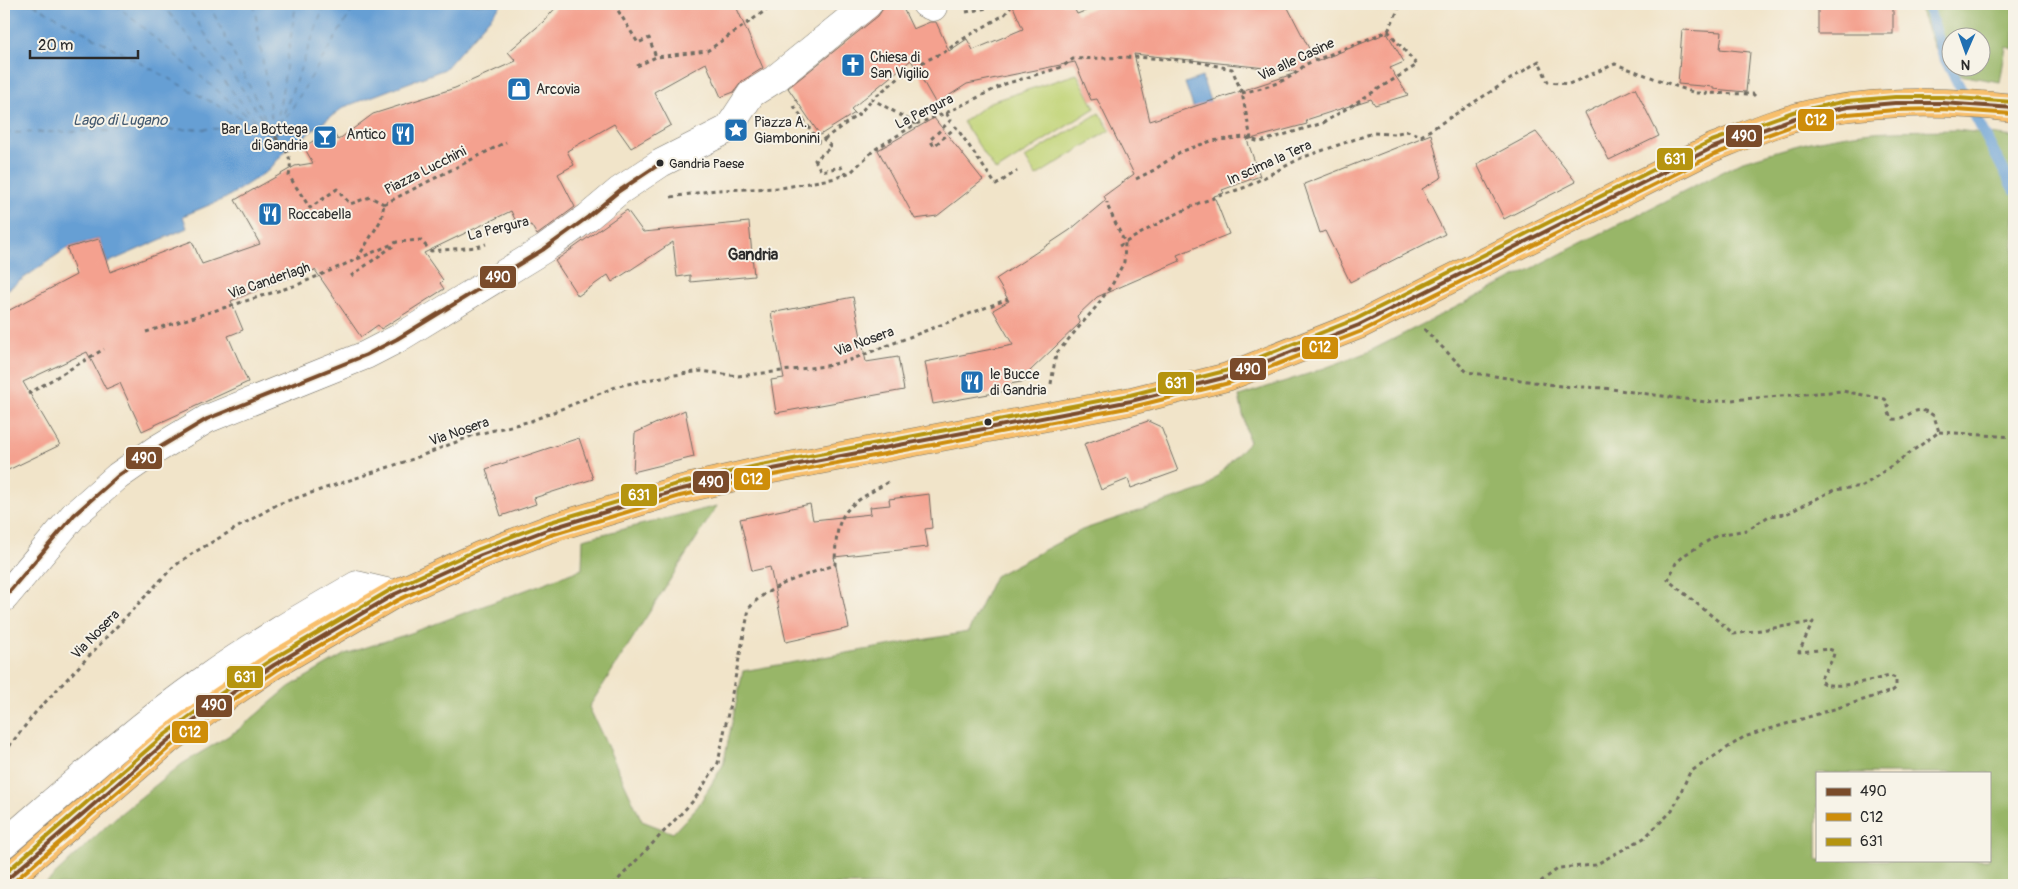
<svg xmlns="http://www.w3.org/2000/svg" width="2018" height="889" viewBox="0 0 2018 889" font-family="Pangolin,sans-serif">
	<rect width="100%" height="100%" fill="#f7f3e8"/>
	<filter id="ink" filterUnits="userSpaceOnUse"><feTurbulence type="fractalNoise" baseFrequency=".02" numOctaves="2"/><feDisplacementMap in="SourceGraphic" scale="10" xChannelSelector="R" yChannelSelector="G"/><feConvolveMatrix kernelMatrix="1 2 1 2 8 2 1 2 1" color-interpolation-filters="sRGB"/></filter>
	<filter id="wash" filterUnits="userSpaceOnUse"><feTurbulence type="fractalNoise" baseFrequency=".0096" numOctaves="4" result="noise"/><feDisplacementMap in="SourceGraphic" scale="20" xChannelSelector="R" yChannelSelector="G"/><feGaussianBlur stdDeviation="1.12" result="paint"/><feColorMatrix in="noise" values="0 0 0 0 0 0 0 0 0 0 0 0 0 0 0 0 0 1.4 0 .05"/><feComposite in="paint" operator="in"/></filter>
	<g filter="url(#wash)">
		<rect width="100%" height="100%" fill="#f1e4c9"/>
		<g fill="#c1d477" stroke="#768051">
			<path d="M1077 74 1095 108 996 171 963 122 990 102Z"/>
			<path d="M1099 113 1110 130 1036 176 1025 158Z"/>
		</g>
		<g fill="#98b668" stroke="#62704a" fill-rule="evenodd">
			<path d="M1918 4H2014V49L2006 47 2000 82 1959 75 1952 68H1980V38H1950V66L1934 47Z"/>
			<path d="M1956 130 2014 137V885H44L115 818 182 764 238 730 289 687 345 654 411 633 582 569 583 539 717 506 589 707 642 821 673 833 698 806 723 765 743 671 968 632 995 576 1082 530 1206 488 1249 442 1239 396 1311 373 1368 352 1743 161C1774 152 1804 142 1836 137 1875 129 1916 131 1956 130ZM1817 773H1989V860H1817Z"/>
		</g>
		<g fill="#669fd4" stroke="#486580">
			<path d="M4 4H502L445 69 344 107 286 150 269 170 226 198 183 216 187 228 107 263 99 239 67 248 4 292Z"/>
			<path d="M1202 77 1216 119 1197 118 1185 83Z"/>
		</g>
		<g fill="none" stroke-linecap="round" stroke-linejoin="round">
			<path stroke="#669fd4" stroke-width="11" d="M1927 4 1944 57 2014 190"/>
			<g stroke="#43596f" stroke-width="1" stroke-dasharray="6 5" stroke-linecap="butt">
				<path d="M33 4 275 137"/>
				<path d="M115 4 264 130"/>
				<path d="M162 4 258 123 270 133"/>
				<path d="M185 4 274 136"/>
				<path d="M209 4 272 132"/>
				<path d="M254 4 274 134"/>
				<path d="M4 133 255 128 267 134"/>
				<path d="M276 134 325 4"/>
				<path d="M275 136 356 4"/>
				<path d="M275 136 296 4"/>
			</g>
		</g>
		<g id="blocks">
			<g fill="#f4a18f" fill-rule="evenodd">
				<path d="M559 4H735L763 68 742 81 734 92 721 97 706 63 654 92 671 125 631 148 614 124 567 151 574 165 558 174 575 207 537 235 531 225 519 228 511 211 424 253 443 280 440 283 444 289 381 329 378 325 361 337 315 270 279 281 231 301 243 330 228 336 248 382 142 431 120 383 106 389 87 352 23 382 60 445 4 472V313L76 275 67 248 99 239 110 272 192 241 202 264 260 244 235 200 295 166 313 163 304 147 331 129 338 140 373 114 455 88 516 61 508 52 543 22Z"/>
				<path d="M883 4H901L913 29 930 22H936L949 51 967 39 973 50 1023 29 1012 4H1072L1077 14 1104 4H1286L1316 62 1387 33 1404 62 1390 68 1408 95 1375 105 1371 99 1306 120 1307 124 1247 140 1260 176 1222 190 1224 193 1214 196 1229 234 1177 255 1180 261 1097 297 1077 316 1080 323 1030 371 1032 380 1010 384 1011 390 933 404 925 362 1013 345 993 310 1009 301 996 279 1070 230 1106 200 1104 196 1134 174 1097 99 1091 100 1075 62 967 84 936 104 911 60 851 109 855 113 820 135 788 88 878 16 882 10ZM1134 54 1294 71 1299 72 1150 121Z"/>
				<rect x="1818" y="4" width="75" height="30"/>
				<path d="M1682 30 1722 32 1720 49 1750 52 1746 92 1713 89V87L1678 84Z"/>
				<path d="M1635 88 1659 136 1609 160 1585 113Z"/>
				<path d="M934 118 983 180 937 216 915 219 878 150Z"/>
				<path d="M1536 132 1576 182 1504 219 1477 164Z"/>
				<path d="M1431 134 1442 177 1422 189 1445 234 1350 282 1325 231 1320 233 1304 184Z"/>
				<path d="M627 210 643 232 749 222 754 276 690 282V275L677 277 673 242 612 282 608 275 578 296 555 261Z"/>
				<path d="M853 297 866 362 898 357 904 390 776 413 771 380 784 378 771 313Z"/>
				<path d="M685 410 694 457 633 472 635 433Z"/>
				<path d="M1148 421 1161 427 1178 471 1131 488 1128 479 1101 490 1084 444Z"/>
				<path d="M579 438 593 479 534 498 536 504 501 516 486 469Z"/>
				<path d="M929 494 932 528 925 529 928 547 834 557 849 628 786 642 770 567 752 571 740 519 810 504 813 520 871 514 870 507 890 505 889 499Z"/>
			</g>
		</g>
	</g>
	<g filter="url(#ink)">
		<use href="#blocks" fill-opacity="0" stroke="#706c62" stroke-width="1"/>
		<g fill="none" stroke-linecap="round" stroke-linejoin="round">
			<g stroke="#706c62" stroke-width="29">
				<g id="minor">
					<path d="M926 4 933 7"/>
					<path d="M4 598 74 515 118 476 157 449 207 419 366 355 397 339 544 249 588 217 619 191 661 163 728 129 751 94 775 79 868 4"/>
					<path d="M4 844C69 788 134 729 204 680 253 645 305 615 357 585L395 594"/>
				</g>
			</g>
			<g stroke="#706c62" stroke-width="29">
				<path id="major" d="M4 882 167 741 219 702 274 665 395 594 481 555 549 529 678 490 757 472 1131 401 1227 377 1359 325 1712 148C1748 134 1785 118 1824 111 1887 100 1950 101 2014 108"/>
			</g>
			<g stroke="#706c62" stroke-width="3" stroke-dasharray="4 4" stroke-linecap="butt">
				<path d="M614 4 638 43 649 38 656 57"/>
				<path d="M966 12 1007 4 1011 7"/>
				<path d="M637 66 656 57 707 51 775 4"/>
				<path d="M1242 93C1262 88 1291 82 1304 65L1388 31 1401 4"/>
				<path d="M794 106 819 142 824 139 831 147 815 160 821 171 841 167 845 174"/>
				<path d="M946 113 951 120 930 140 934 146 956 127 996 185 1017 171"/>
				<path d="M916 124 872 99 913 67 946 51 958 42 1004 15 1011 7"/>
				<path d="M275 137C287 151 293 157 289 176L310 208 337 189 350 204 370 197 384 204"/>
				<path d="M824 139 859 114 872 99"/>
				<path d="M1136 179 1154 170 1180 152 1211 141 1244 137 1260 142 1323 123 1417 65 1388 31"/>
				<path d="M671 197 716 190 781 188 836 178 851 172 874 150 916 124 946 113 1005 84 1062 67 1073 59 1135 57 1193 61 1232 69 1242 93 1251 139"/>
				<path d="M384 204 506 142"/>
				<path d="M1119 246 1164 220 1199 203 1246 187 1301 158 1373 133 1393 134 1407 131 1421 136 1539 61 1548 82 1569 84 1615 64 1695 93 1753 94 1755 96"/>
				<path d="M357 259 381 220 384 204"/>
				<path d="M351 276 393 246"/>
				<path d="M1424 329 1467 372 1561 386 1604 388 1706 402 1842 391 1885 399C1890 405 1887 413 1892 419 1909 421 1914 401 1934 416L1939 432 1863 486 1834 490 1786 514 1769 516 1747 530 1718 535 1686 554 1676 563 1668 580 1734 634 1813 622 1799 652 1829 649 1834 651C1834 662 1824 670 1820 681 1831 692 1875 679 1890 676L1896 678V688L1892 691 1744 737 1690 772 1672 811 1644 838 1595 865 1559 868 1536 885"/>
				<path d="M146 332 297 285 397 242 420 240 431 251 477 247 486 244"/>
				<path d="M1051 384 1056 354 1096 307 1113 283 1124 262 1125 243 1107 205V202"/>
				<path d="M28 394 104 349"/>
				<path d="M1939 432 2014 437"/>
				<path d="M4 753 35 713 173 567 193 553 278 504 413 459 474 435 531 421 618 386 662 377 701 371 738 376 826 366 850 360 1008 299"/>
				<path d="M613 885 694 800 718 763 749 609C763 587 811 573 835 565 836 510 843 509 888 482"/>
			</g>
			<use href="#minor" stroke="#fff" stroke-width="28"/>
			<use href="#major" stroke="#f8bf6c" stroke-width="28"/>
			<g stroke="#f7f3e8" stroke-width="8">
				<g id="bus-1">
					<path d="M4 598 74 515 118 476 157 449 207 419 366 355 397 339 544 249 588 217 619 191 661 163"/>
					<path d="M4 882 167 741 219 702 274 665 395 594 481 555 549 529 678 490 757 472 1131 401 1227 377 1359 325 1712 148 1795 118 1848 107 1895 103H1942L2014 108"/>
				</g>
			</g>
			<g stroke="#f7f3e8" stroke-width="8">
				<path id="bus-2" d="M10 885 171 746 223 707 277 670 398 600 483 561 551 535 680 496 758 478 1132 407 1229 383 1362 331 1715 154 1797 124 1848 114 1895 110 1942 109 2013 114"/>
			</g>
			<g stroke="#f7f3e8" stroke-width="8">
				<path id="bus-3" d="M4 874 163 736 216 697 271 660 392 589 479 549 547 523 677 484 756 466 1130 395 1225 371 1356 319 1709 142 1793 112 1847 101 1895 97H1943L2014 102"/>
			</g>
			<use href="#bus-1" stroke="#7a4b2a" stroke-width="4"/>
			<use href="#bus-2" stroke="#ce8d09" stroke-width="4"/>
			<use href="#bus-3" stroke="#b5940f" stroke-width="4"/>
		</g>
	</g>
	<defs>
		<g id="church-square" transform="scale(1.25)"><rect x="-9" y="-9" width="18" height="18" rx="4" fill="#1f6fb2" stroke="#f7f3e8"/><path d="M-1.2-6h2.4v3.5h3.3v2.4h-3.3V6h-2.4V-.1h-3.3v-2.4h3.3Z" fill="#fff"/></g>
		<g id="shop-square" transform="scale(1.25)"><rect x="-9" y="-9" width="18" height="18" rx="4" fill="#1f6fb2" stroke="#f7f3e8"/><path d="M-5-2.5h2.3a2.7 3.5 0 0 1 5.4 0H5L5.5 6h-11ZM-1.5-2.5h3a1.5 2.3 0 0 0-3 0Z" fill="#fff"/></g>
		<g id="sight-square" transform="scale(1.25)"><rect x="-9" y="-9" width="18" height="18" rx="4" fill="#1f6fb2" stroke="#f7f3e8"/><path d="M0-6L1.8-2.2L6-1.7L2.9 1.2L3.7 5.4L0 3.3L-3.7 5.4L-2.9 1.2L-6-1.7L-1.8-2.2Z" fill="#fff"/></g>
		<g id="restaurant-square" transform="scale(1.25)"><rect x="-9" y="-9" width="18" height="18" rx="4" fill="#1f6fb2" stroke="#f7f3e8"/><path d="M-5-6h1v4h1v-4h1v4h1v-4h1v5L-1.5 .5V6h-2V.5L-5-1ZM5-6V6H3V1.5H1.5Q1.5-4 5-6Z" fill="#fff"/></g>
		<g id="bar-square" transform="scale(1.25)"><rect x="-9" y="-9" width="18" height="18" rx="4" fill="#1f6fb2" stroke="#f7f3e8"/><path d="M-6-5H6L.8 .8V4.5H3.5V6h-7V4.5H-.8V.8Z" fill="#fff"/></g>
	</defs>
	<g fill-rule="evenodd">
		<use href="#church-square" x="853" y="65"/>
		<use href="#shop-square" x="519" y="89"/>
		<use href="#sight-square" x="736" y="130"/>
		<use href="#restaurant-square" x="403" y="134"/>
		<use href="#bar-square" x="325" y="137"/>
		<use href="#restaurant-square" x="270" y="214"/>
		<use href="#restaurant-square" x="972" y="382"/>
	</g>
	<g fill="#2b2b2b" stroke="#f7f3e8" stroke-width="2">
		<circle cx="660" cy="163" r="4.5"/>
		<circle cx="988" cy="422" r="4.5"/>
	</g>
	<g text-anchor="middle" stroke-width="4" stroke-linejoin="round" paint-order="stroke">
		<g font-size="13" fill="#2b2b2b" stroke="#f7f3e8" text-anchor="start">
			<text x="669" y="168">Gandria Paese</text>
		</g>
		<g font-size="14" fill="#2b2b2b" stroke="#f7f3e8" text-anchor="start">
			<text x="870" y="62">Chiesa di<tspan x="870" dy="16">San Vigilio</tspan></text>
			<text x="536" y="94">Arcovia</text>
			<text x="754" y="127">Piazza A.<tspan x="754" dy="16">Giambonini</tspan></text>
			<text x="308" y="134" text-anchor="end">Bar La Bottega<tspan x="308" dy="16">di Gandria</tspan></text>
			<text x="386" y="139" text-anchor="end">Antico</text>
			<text x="288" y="219">Roccabella</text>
			<text x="990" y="379">le Bucce<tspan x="990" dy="16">di Gandria</tspan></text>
		</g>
		<g font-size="14" fill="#2b2b2b" stroke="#f7f3e8">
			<text transform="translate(1296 59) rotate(-25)" y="5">Via alle Casine</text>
			<text transform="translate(924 111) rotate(-26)" y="5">La Pergura</text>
			<text transform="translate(1269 162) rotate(-24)" y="5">In scima la Tera</text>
			<text transform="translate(425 170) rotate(-27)" y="5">Piazza Lucchini</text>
			<text transform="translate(498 228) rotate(-14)" y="5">La Pergura</text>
			<text transform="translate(269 280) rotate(-19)" y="5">Via Canderlagh</text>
			<text transform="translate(864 341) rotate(-20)" y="5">Via Nosera</text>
			<text transform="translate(459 431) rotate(-19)" y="5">Via Nosera</text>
			<text transform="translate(95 634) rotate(-46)" y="5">Via Nosera</text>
		</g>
		<g font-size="15" font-style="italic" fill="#43596f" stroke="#f7f3e8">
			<text x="120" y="125">Lago di Lugano</text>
		</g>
		<g font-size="16" font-weight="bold" fill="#2b2b2b" stroke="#f7f3e8">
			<text x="753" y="260">Gandria</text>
		</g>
	</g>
	<g stroke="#f7f3e8" stroke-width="2">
		<rect x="1797" y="108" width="38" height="24" rx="5" fill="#ce8d09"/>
		<rect x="1725" y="124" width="38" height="24" rx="5" fill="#7a4b2a"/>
		<rect x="1656" y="147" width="38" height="24" rx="5" fill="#b5940f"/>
		<rect x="479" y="265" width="38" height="24" rx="5" fill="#7a4b2a"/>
		<rect x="1301" y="336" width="38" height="24" rx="5" fill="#ce8d09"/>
		<rect x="1229" y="357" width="38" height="24" rx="5" fill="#7a4b2a"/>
		<rect x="1157" y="371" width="38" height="24" rx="5" fill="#b5940f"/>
		<rect x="125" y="446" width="38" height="24" rx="5" fill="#7a4b2a"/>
		<rect x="733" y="467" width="38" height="24" rx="5" fill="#ce8d09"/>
		<rect x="692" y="470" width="38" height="24" rx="5" fill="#7a4b2a"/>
		<rect x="620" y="483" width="38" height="24" rx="5" fill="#b5940f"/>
		<rect x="226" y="665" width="38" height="24" rx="5" fill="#b5940f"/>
		<rect x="195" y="694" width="38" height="24" rx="5" fill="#7a4b2a"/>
		<rect x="171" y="720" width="38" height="24" rx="5" fill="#ce8d09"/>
	</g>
	<g font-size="14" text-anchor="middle" font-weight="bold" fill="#fff">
		<text x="1816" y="125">C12</text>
		<text x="1744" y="141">490</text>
		<text x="1675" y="164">631</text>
		<text x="498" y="282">490</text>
		<text x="1320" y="352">C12</text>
		<text x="1248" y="374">490</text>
		<text x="1176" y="388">631</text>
		<text x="144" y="463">490</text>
		<text x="752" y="484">C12</text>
		<text x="711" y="487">490</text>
		<text x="639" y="500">631</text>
		<text x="245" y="682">631</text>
		<text x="214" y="710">490</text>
		<text x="190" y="737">C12</text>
	</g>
	<rect width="2018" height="889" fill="none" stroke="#f7f3e8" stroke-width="20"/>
	<rect x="1816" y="772" width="175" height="90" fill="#f7f3e8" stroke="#a5a39c"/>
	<rect x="1826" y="788" width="25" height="8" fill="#7a4b2a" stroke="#a5a39c"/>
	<text x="1860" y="796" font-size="15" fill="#2b2b2b">490</text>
	<rect x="1826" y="813" width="25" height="8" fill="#ce8d09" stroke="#a5a39c"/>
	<text x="1860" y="822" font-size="15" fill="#2b2b2b">C12</text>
	<rect x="1826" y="838" width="25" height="8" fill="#b5940f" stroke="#a5a39c"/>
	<text x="1860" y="846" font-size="15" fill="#2b2b2b">631</text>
	<g transform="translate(1966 52) rotate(182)"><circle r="24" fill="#f7f3e8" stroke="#a5a39c"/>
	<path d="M0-4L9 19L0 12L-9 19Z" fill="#1f6fb2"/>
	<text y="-8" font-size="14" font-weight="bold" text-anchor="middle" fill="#2b2b2b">N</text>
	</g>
	<path d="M30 50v8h108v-8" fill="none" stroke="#2b2b2b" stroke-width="2.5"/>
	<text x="38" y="50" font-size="15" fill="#2b2b2b" stroke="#f7f3e8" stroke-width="4" paint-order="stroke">20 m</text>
</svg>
